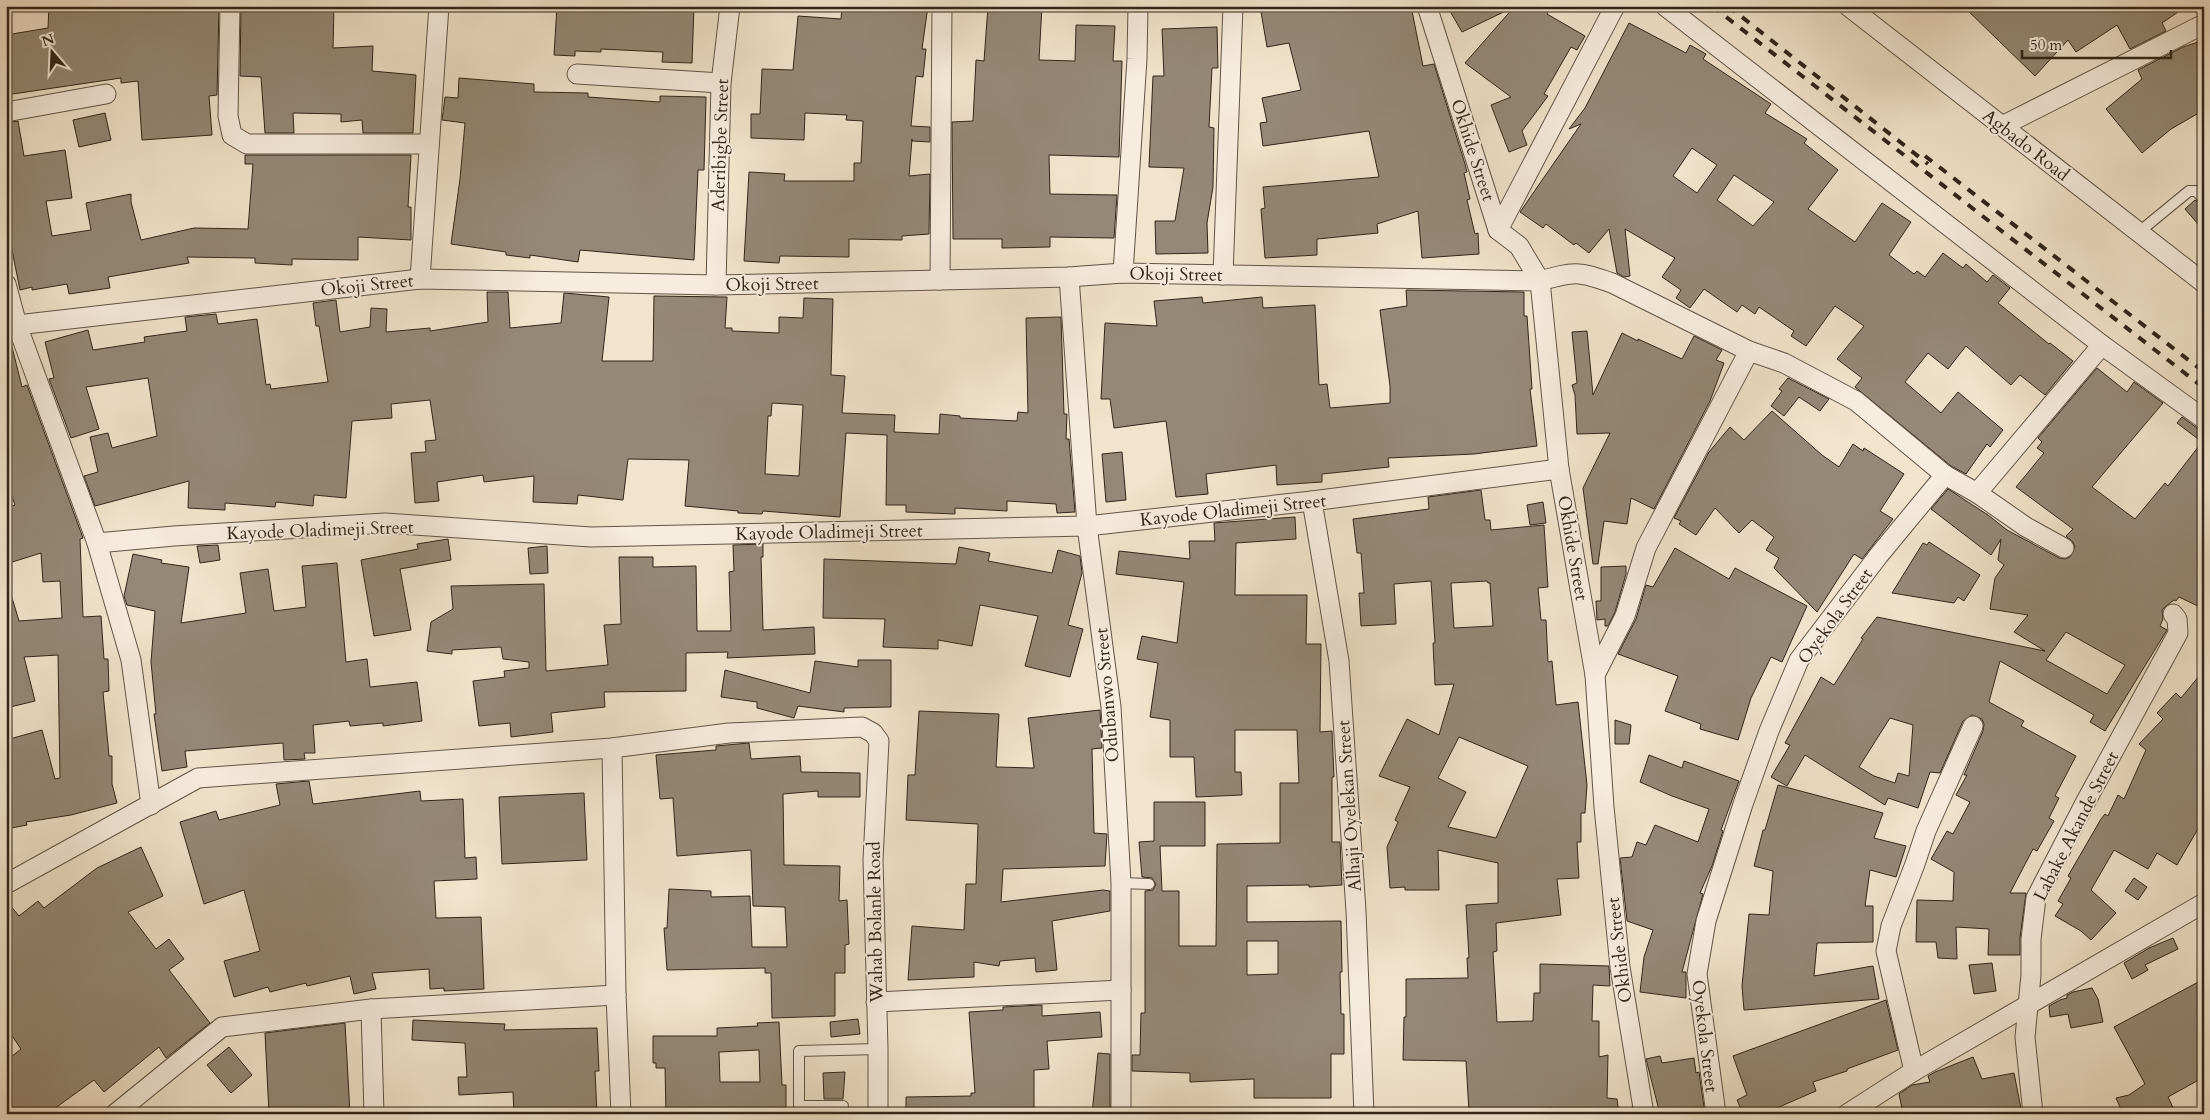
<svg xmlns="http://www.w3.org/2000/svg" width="2210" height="1120" viewBox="0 0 2210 1120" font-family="Cardo,serif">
	<rect width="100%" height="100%" fill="#f2e3cc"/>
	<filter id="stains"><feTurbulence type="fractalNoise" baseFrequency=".004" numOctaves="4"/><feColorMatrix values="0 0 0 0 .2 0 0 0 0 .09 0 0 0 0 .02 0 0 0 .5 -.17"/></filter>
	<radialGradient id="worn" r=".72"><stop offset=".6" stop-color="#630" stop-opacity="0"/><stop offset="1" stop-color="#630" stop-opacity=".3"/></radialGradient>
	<g fill="#958876" stroke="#312519" fill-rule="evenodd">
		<path d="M49 6H219L217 95 209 96 212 135 142 140 138 81 121 83V78L6 95V35L48 28Z"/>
		<path d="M241 6H334L333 48 373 46 372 71 416 75 413 133H363L362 120 341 122V114L293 113 294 133H265L261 77 240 76Z"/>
		<path d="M557 6H694L692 63 662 62 663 52 601 49V52L575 51V56L554 55Z"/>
		<path d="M842 6H928L922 49H926L923 77 916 76 911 126 930 127V142L912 141V139L909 176 930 174 929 234 902 236V240L849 239V257L780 256 779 263 744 261 749 172 785 174 784 181H854V163H861L863 121 846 120 847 115 805 113 804 140 751 138V114H760L762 69 793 70 798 16 841 19Z"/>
		<path d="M988 6H1042L1039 60 1075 61 1076 25 1115 26 1113 61H1122L1119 157 1049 155 1050 194 1117 195 1114 238 1050 237V247L1002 248V239H953L952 122 973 121 976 60 984 61Z"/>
		<path d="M1260 6H1411L1423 66 1434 64 1465 164 1467 172 1464 173 1470 199 1467 200 1475 234 1478 233 1479 254 1422 258 1418 211 1377 224 1378 233 1317 239V255L1265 258 1261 209 1265 208 1263 187 1379 177 1369 131 1263 146 1260 123 1267 122 1262 98 1301 90 1289 43 1267 47Z"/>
		<path d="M1447 6H1552L1547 14 1585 36 1577 50 1571 47 1544 94 1548 96 1522 131 1527 145 1509 152 1491 105 1511 97 1465 63 1514 7 1462 32Z"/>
		<path d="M1963 6H2187L2162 23 2166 31 2130 49 2117 25 2076 52 2068 40 2035 76Z"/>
		<path d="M1629 23 1686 53 1690 45 1706 54 1703 59 1771 104 1765 113 1807 139 1804 143 1838 170 1808 209 1855 242 1882 203 1911 222 1889 255 1914 274 1917 271 1925 277 1943 253 1963 268 1966 264 1987 282 1993 275 2010 288 1998 303 2049 344 2050 343 2073 361 2045 395 2020 375 2011 385 1966 346 1948 369 1928 353 1905 382 1941 413 1958 392 2003 430 1990 447 1987 444 1966 474 1951 466 1855 387 1862 378 1837 359 1864 326 1835 306 1806 346 1791 336 1794 331 1759 307 1755 314 1742 305 1737 312 1704 289 1690 308 1676 298 1681 290 1662 277 1675 258 1625 229 1630 276 1624 277 1617 273 1609 229 1589 253 1576 243 1574 245 1546 224 1543 228 1520 212 1581 124 1569 129 1585 108ZM1692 148 1717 165 1697 193 1673 176ZM1734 175 1774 202 1753 226 1717 200Z"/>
		<path d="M1217 27 1218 68H1212L1209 127 1214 128 1213 187 1207 223 1208 253 1156 254 1155 221H1175L1184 168 1149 167 1153 76H1164L1162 29Z"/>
		<path d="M2204 40V110L2171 129 2142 153 2106 109 2142 79 2138 70 2183 47Z"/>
		<path d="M459 78 534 84V92L588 93V97L660 102V96L706 97 704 170H698L694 260 580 250 578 262 530 255V258L506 255V252L451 244 460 179 465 123 442 120 445 97 458 98Z"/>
		<path d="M105 113 111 140 79 147 73 120Z"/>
		<path d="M18 121 24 156 65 150 72 198 46 201 52 236 91 230 86 203 131 194V202L141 240 194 228 248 229 253 164H245V155H411L408 207H411V240L358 237V260L292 259V265L255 263V258L187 257 189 263 108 277 110 288 69 294 67 284 32 290V287L20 290 6 220V123Z"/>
		<path d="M2195 200 2204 206V231L2185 209Z"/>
		<path d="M1406 290 1524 292V316H1527L1532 389H1530L1537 446 1474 454 1388 458 1389 467 1322 474V482L1277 485 1276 465 1206 474 1208 494 1176 497 1166 421 1114 428 1110 399H1101L1105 323 1157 326 1154 301 1202 297 1203 303 1262 297 1263 308 1315 305 1319 385 1327 384 1330 408 1390 403V386L1380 310 1407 306Z"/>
		<path d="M487 292H508L510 328 561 323 564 293 609 297 602 361H653L654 296 727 297 725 328H732V331L779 333V317L803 318 804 298 833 299 831 375 845 376 842 413 895 415 894 432 939 434 940 414 960 416V418L1017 421 1018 412 1028 413 1026 318 1061 317 1064 414H1067L1066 439H1069L1075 512 1057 513 1056 504 1007 501V511L955 508V514L906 512V505H886L887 435 846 433 840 517 763 511 762 514 738 513V511L685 506 689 460 628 459 623 500 578 495 577 504 533 502 534 476 484 482 483 475 437 482 439 501 415 503 411 453 426 452 425 441 436 440 430 400 391 404 392 418 352 421 346 498 314 495 313 506 276 502 275 507 225 503V510L188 508 189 481 95 506 84 476 98 472 90 437 108 433 112 448 157 436 148 378 86 387 99 429 71 438 49 379 54 378 45 342 88 330 93 350 145 342 144 337 187 331 185 317 216 314 218 324 257 319 266 385 270 384 271 389 328 382 319 326H316L313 303 336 300 340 332 370 327 371 308 387 309 386 332 430 328V331L488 322ZM772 403 803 405 799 476 765 474 768 416H771Z"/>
		<path d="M1587 331 1593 395 1622 333 1638 341V339L1682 359 1694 336 1722 350 1716 360 1724 363 1710 401 1654 509 1631 498 1627 524 1604 521 1598 564H1593L1583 488 1610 433 1577 434 1575 395 1572 385 1577 383 1572 332Z"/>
		<path d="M12 347 22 387 27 385 83 538 80 539 83 617 101 616 104 659H108L109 691 103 692 109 756H112V784L117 803 71 815 26 822 27 825 6 829V740L42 730 55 779 60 778 58 655 24 657 35 701 6 708V592L10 591 19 621 62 618 60 581 43 582 41 553 6 564V508L15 505 6 479V348Z"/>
		<path d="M2097 368 2127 392 2134 382 2163 403 2092 487 2135 519 2165 483 2168 486 2202 442 2177 423 2182 417 2197 428 2204 430V609L2179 597 2176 601 2174 600 2166 606 2162 610 2163 619 2160 626 2167 630 2105 731 2090 722 2094 715 2000 661 1989 702 2024 721 2021 726 2076 756 2055 796 2059 798 2049 818 2054 821 2037 851 2033 849 2010 893H2026L2020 938V955H1988L1989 929 1956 927 1957 959 1938 958 1936 942H1916L1917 900 1953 901 1954 872 1931 859 1947 831 1953 834 1970 802 1956 795 1967 775H1964L1983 731 1984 724 1982 719 1972 715 1963 721 1940 773 1930 772 1918 808 1888 798 1885 805 1805 755 1787 786 1771 777 1790 745 1785 743 1821 677 1834 685 1863 639 1861 638 1877 617 2045 651 2014 632 2028 615 1990 609 1995 578 2004 565 1998 560 2001 539 1991 555 1931 509 1948 489 1988 515 2007 530 2059 558 2065 559 2070 557 2075 547 2073 542 2066 536 2073 529 2016 487 2044 453 2037 448 2042 442 2038 438ZM2066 632 2125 665 2107 694 2046 660ZM1890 718 1913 725 1909 776 1898 773 1895 783 1874 776 1859 767Z"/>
		<path d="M1788 378 1829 399 1820 411 1799 397 1784 416 1771 406 1782 391 1779 389Z"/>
		<path d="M1772 411 1822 455 1839 467 1853 444 1863 451 1864 448 1904 474 1880 511 1893 519 1862 559 1854 554 1817 612 1774 568 1779 558 1766 550 1774 537 1752 520 1739 533 1715 508 1696 535 1679 524 1681 521 1674 518 1709 452 1730 427 1744 440Z"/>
		<path d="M1122 452 1126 500 1106 502 1102 454Z"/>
		<path d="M1481 490 1485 520H1490L1491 530 1544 525 1548 587 1538 588 1541 620H1546L1548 662 1552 661 1556 705 1578 702 1587 785 1585 813H1581V842H1577L1579 878 1557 879 1561 915 1496 923 1497 951 1493 952 1497 1022 1533 1021 1534 993H1540V964L1609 966 1610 986 1593 985 1592 1021H1599V1057L1608 1055 1607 1098 1617 1099 1619 1114H1552V1108L1469 1112 1466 1061 1403 1060 1404 1017H1406V979L1468 978 1467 958H1469L1466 905 1498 903V863L1438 850 1439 890H1405V887L1390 888 1387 847 1398 822 1395 820 1410 787 1379 776 1407 719 1439 735 1454 684 1435 685 1433 643H1435L1431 581 1394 584 1396 624 1361 626 1359 593H1364L1361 553H1357L1353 519 1429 509 1428 497ZM1487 581 1488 583H1490L1493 626 1454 628 1451 583ZM1459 737 1528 766 1496 838 1448 827 1466 792 1438 778Z"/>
		<path d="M1543 502 1546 523 1530 525 1527 505Z"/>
		<path d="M1295 517 1296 539 1236 543 1235 595H1307L1306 644H1321L1320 732 1332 731 1334 777H1332V842H1340L1342 885 1309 887V885L1247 886V922L1341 921 1342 972H1340L1341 1014H1344V1054H1331V1098H1254V1079L1190 1082V1073L1132 1071V1055H1140L1141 1013H1145V891L1153 890 1156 884 1152 878 1142 877 1139 842 1154 841V802H1205V846H1160L1162 891H1179V946H1216L1217 844 1280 843V783H1299L1297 730H1235V772H1241L1242 795 1196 797 1194 757H1170V720L1150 717 1158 663 1137 659 1142 636 1177 643 1184 582 1116 574 1119 551 1190 559 1189 541H1215L1214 523ZM1247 941H1278V974L1247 975Z"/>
		<path d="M448 539 451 560 400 569 411 630 374 636 361 560 418 549 417 544Z"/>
		<path d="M1929 542 1980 575 1964 601 1958 597 1954 603 1892 593 1923 543 1927 545Z"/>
		<path d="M763 544V557H761L763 630 814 627 815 654 727 658 728 652 686 653V691L604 692 605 707 551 713 553 732 511 737 510 723 479 726 473 681 505 677 504 671 529 668V662L503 659 501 647 452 650V654L427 651 431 622 453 609 451 586 544 584 546 671 608 665 604 625 621 624 619 557H653V567L696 566 697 631H731L729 572 734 571 733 545Z"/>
		<path d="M218 545 220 560 200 563 197 546Z"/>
		<path d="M547 546 548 573 530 574 528 548Z"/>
		<path d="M959 547 990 553 988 561 1052 573 1058 550 1080 556 1082 573 1068 625 1083 629 1070 677 1025 666 1038 616 980 605 972 646 938 640V649L883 647 885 619 823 618 824 559 956 564Z"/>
		<path d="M1675 548 1729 579 1735 568 1807 606 1782 662 1771 657 1751 698 1738 740 1700 729 1701 724 1665 711 1678 676 1618 654 1636 619 1646 585 1653 587Z"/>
		<path d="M133 554 162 560 161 563 189 567 181 623 246 613 240 573 268 569 274 611 306 607 302 566 337 563 346 662 367 659 370 687 417 682 422 721 383 726V723L350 726 349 721 313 725 315 753H304L305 759 284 760 283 743 185 751 187 767 162 771 154 714H156L151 662 155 611 127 605 124 596Z"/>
		<path d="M1626 566V574L1615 612 1608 626H1605V619L1597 620 1596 601H1601V567Z"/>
		<path d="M858 660H891V707L844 708V712L798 706 794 718 757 708V702L721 697 725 670 810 693 815 661 858 667Z"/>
		<path d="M2204 670V829L2199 827 2177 865 2157 853 2148 869 2114 850 2091 890 2116 913 2091 940 2081 931 2055 916 2063 904 2058 901 2071 878 2068 876 2101 819 2105 814 2108 816 2118 795 2124 799 2146 750 2139 744 2163 719 2157 713 2176 693 2181 698Z"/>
		<path d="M1100 710 1102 748 1092 749 1094 833 1107 834 1105 866 1003 869 1001 902 1103 890 1110 891V911L1052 921 1057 970 1036 972 1035 958 1000 961 999 966 974 962V977L908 980 912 926 964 930 966 884H976L978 824 906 820 908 775H915L919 711 999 714 996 767 1034 768 1028 718Z"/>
		<path d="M1615 720 1631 725 1629 744H1615Z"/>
		<path d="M749 743 751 759 800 756 801 772 860 773V797H818V791L783 794 784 865 840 866 839 901 847 900 849 944 845 945V973H835V1016L772 1018 771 973H765V968L667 970 664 928H667L669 889 711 891V897L750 896 752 947H787L785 907 753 906 751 850 677 856 673 798 660 799 656 755 716 750V746Z"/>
		<path d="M1649 755 1682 768 1684 761 1739 781 1721 830 1723 831 1712 866 1700 893 1703 894 1682 972H1686V998L1640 992 1644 957 1653 930 1627 921 1620 858 1632 857 1637 842 1646 845 1655 825 1698 842 1709 809 1672 796 1640 782Z"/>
		<path d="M309 781 313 804 420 791 421 801 463 799 465 858 476 857 477 879 434 881 436 918 481 917 484 989 444 991V988L430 989 429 969 372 973 376 989 354 994 350 976 307 986 306 983 270 992 268 987 234 997 224 961 260 951 244 890 204 904 180 822 216 811 219 820 280 805 276 784Z"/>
		<path d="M1778 785 1883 813 1874 838 1906 846 1896 877 1870 870 1865 906H1873V942L1817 943 1814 976 1873 966 1879 999 1744 1010 1742 986 1749 914 1769 915 1773 871 1754 866 1763 830H1765Z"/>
		<path d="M584 793 587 860 502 864 499 797Z"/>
		<path d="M141 847 163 896 128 912 156 949 169 939 184 959 169 970 210 1023 166 1058 159 1047 104 1092 94 1080 47 1114H18L6 1099V1061L21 1049 6 1027V900L19 916 38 901 44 908 97 868Z"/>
		<path d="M2134 878 2147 887 2138 900 2125 891Z"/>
		<path d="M2173 938 2178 949 2145 965 2148 970 2132 979 2124 963 2149 948Z"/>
		<path d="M1992 963 1996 991 1974 994 1969 965Z"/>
		<path d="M2204 979V1077L2168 1097 2176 1114H2123L2116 1098 2129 1095 2145 1084 2114 1027Z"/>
		<path d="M2092 988 2098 999 2103 1022 2071 1028 2068 1014 2050 1017 2049 1006 2060 1000 2067 998V995L2073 992Z"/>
		<path d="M1886 1000 1898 1050 1847 1069V1071L1813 1082 1816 1091 1763 1114H1743L1737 1100 1747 1095 1733 1056Z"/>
		<path d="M1042 1005V1016L1100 1012 1102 1037 1047 1041 1049 1069 1034 1070V1114H906V1097L971 1096V1093H975L969 1012 1003 1010V1007Z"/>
		<path d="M858 1019 860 1034 831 1037 830 1022Z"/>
		<path d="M413 1020 505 1024 504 1030 597 1028 599 1071H595L597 1114H514L513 1092 459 1095 458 1077H467L465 1043 412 1040Z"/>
		<path d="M779 1022 782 1085H786V1114H666L665 1068H656V1063H653V1036H717V1028L758 1026 757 1023ZM759 1050 760 1082H720L719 1052Z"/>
		<path d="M345 1023 350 1114H269L265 1033Z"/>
		<path d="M229 1047 252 1075 231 1093 207 1065Z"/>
		<path d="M1098 1053 1110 1054V1114H1092Z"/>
		<path d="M1660 1056 1662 1063 1694 1058 1696 1073 1699 1072 1705 1114H1660L1646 1059Z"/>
		<path d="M1973 1057 1982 1079 2014 1073 2022 1114H1903L1899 1094 1912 1085 1930 1082 1928 1076 1935 1072Z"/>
		<path d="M845 1072 843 1099H824L823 1073Z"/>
	</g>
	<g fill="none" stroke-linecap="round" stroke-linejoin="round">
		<g stroke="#615446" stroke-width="12">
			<g id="lane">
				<path d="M2139 232 2189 191H2196L2204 199"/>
				<path d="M1121 883 1149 884"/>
				<path d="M843 1106H799V1051L878 1049"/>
			</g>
		</g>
		<g stroke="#615446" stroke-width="21">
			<g id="street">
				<path d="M230 6 228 116 232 135 247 144H429"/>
				<path d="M1427 6 1498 230 1519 246 1540 281 1559 469 1595 675 1604 807 1620 967 1644 1114"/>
				<path d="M1665 6 2102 345 2204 419"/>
				<path d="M1848 6 2204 283"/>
				<path d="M577 74 721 83"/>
				<path d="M6 112 106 94"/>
				<path d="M2002 126 2204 24"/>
				<path d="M1498 230 1615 6"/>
				<path d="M1123 273 1137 59 1138 6"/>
				<path d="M1223 275 1233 6"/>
				<path d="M1069 277 1087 526 1111 707 1121 883V1114"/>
				<path d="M420 279 439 6"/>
				<path d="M940 280 942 6"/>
				<path d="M6 284 17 325 97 543 131 660 151 805"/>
				<path d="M716 285 721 83 730 6"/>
				<path d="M6 330 17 325 420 279 716 285 1069 277 1123 273 1540 281C1575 271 1578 271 1612 283L1749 351 1784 363 1856 401 1945 475"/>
				<path d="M1977 493 2026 527 2064 548"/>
				<path d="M1312 501 1339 661 1356 911 1364 1114"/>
				<path d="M97 543 174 536 385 523 591 537 1087 526 1312 501 1559 469"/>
				<path d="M1595 675 1625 616 1646 548 1749 351"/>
				<path d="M612 748 616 995 621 1114"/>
				<path d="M6 884 198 778 612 748 729 733 862 727 873 733 879 741 873 860 878 1049V1114"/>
				<path d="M876 1002 1121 990"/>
				<path d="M371 1009 374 1114"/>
				<path d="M1914 1071 1886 951 1891 926 1915 864 1926 831 1973 726"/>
				<path d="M115 1114 222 1027 371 1009 616 995"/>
				<path d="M1716 1114 1697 974 1706 921 1743 804 1769 731 1799 660 1879 555 1945 475 1977 493 2102 345"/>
				<path d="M1847 1114 1914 1071 2204 903"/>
				<path d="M2033 1114 2025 1037 2031 975V939L2036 898 2085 803 2178 633 2177 619 2173 614"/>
			</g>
		</g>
		<use href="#lane" stroke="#f7edde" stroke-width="10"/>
		<use href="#street" stroke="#f7edde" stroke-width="19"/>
		<g stroke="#312519" stroke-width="4" stroke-dasharray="9 9" stroke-linecap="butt">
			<path d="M1712 6 2204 388"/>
			<path d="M1728 6 1928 164"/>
			<path d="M1925 156 2204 372"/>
		</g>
	</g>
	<g text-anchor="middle" stroke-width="4" stroke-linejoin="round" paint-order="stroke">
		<g font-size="18" fill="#312519" stroke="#f7edde">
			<text transform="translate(720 145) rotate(-88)" y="6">Aderibigbe Street</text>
			<text transform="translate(2026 145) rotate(38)" y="6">Agbado Road</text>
			<text transform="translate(1473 150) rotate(72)" y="6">Okhide Street</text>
			<text transform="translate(1176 274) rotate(1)" y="6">Okoji Street</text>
			<text transform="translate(772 284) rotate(-1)" y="6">Okoji Street</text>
			<text transform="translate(367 285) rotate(-6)" y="6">Okoji Street</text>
			<text transform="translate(1233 510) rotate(-6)" y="6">Kayode Oladimeji Street</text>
			<text transform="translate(320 530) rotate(-2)" y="6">Kayode Oladimeji Street</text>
			<text transform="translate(829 532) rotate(-1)" y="6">Kayode Oladimeji Street</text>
			<text transform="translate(1573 548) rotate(80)" y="6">Okhide Street</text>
			<text transform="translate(1835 616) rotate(-54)" y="6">Oyekola Street</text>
			<text transform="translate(1107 695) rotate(-95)" y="6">Odubanwo Street</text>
			<text transform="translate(1349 806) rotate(-94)" y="6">Alhaji Oyelekan Street</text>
			<text transform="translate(2076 826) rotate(-63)" y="6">Labake Akande Street</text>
			<text transform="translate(875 922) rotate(-91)" y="6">Wahab Bolanle Road</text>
			<text transform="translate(1619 950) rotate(-97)" y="6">Okhide Street</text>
			<text transform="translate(1705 1036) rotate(83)" y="6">Oyekola Street</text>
		</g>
	</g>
	<rect width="2210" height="1120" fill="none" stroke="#f2e3cc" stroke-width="25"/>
	<rect x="8" y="8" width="2195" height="1105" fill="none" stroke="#312519" stroke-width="2.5"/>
	<rect x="12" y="12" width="2185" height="1095" fill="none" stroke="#312519"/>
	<g transform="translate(52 52) rotate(341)" stroke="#f7edde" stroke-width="4" paint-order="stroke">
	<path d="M0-4L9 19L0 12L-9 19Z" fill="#312519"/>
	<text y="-8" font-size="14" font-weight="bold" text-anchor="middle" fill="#312519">N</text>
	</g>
	<path d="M2022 50v8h149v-8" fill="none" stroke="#312519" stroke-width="2.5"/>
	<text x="2030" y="50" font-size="15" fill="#312519" stroke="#f7edde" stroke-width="4" paint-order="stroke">50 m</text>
	<rect width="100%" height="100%" filter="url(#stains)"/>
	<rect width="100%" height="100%" fill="url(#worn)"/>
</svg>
